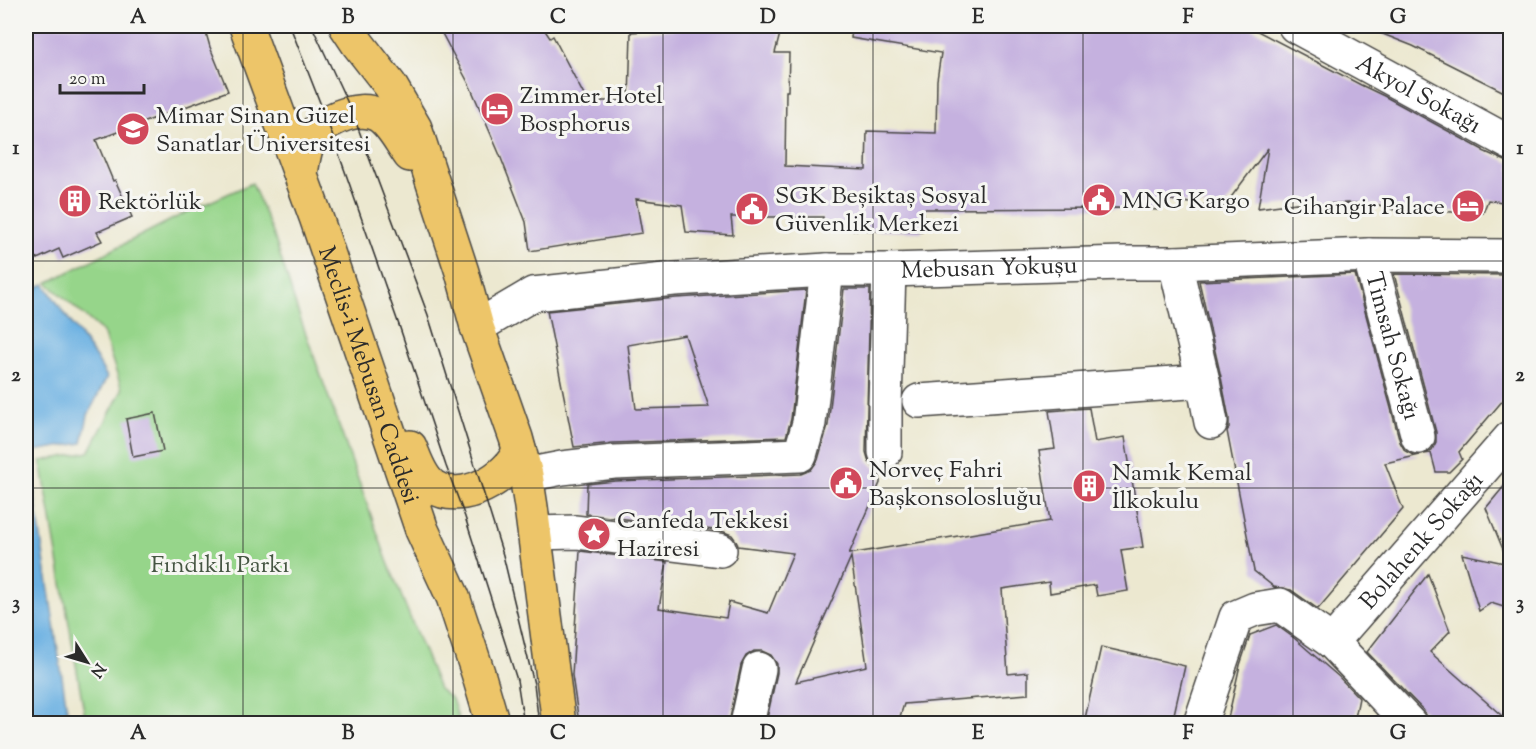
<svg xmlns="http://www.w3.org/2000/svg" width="1536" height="749" viewBox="0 0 1536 749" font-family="'Sorts Mill Goudy',serif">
	<rect width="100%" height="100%" fill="#f6f6f2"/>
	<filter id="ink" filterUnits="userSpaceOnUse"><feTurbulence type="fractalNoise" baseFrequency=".0167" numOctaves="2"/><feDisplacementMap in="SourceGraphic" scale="12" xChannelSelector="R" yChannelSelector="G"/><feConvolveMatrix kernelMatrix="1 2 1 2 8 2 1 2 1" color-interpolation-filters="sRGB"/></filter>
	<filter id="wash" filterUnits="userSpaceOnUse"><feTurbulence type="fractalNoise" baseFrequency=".008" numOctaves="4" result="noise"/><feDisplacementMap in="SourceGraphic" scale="24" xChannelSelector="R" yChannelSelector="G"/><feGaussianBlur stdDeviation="1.35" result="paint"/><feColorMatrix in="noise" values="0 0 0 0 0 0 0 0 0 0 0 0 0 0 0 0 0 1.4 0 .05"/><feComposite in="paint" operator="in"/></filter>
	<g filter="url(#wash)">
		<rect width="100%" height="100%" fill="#ece8d0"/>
		<path fill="#96d58a" stroke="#60805a" stroke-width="1.5" d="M252 183 273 233 297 309 387 560 439 689 452 699 460 723H406L314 720 313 724 86 723 41 461 89 452 122 390 103 332 47 283 183 214Z"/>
		<path fill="#6cb1e2" stroke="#4c6e86" stroke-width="1.5" d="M44 284 96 358 107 377 88 415 82 443 28 452 69 723H26V294Z"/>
		<g id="blocks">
			<g fill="#c5b1df" fill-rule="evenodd">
				<path d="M26 26H204L210 47 228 91 96 140 113 181 115 180 132 217 97 232 102 241 63 258 59 249 37 259 32 248 26 250Z"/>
				<path d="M438 26H542L550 38 553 36 587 101H629L631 32 722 26H782L775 53H789L788 91H786L785 166 866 170 867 131 936 133 937 80 941 53 851 38 852 26H1248L1361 85 1384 96 1483 150V151L1510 163V203L1488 200 1483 213 1394 210 1376 204 1347 203 1322 204 1296 203 1258 208 1268 148 1223 208 1164 199 1160 210 1123 208 923 209 922 232 822 229 823 217H731L733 235 686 232 682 205 636 199 642 233 530 251 526 222 499 153 470 86Z"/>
				<path d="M1365 26H1510V95L1413 46 1365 27Z"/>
				<path d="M1355 274 1400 442 1405 451 1413 455H1420L1385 463 1403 509 1318 609 1291 590 1274 587 1254 571 1227 431 1229 428V418L1221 377 1199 281Z"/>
				<path d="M1394 274 1510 275V392L1459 452 1462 459 1449 472H1436L1431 453 1424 454 1432 450 1436 442V432Z"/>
				<path d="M844 289H870L866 452 869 462 875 468 880 469V483L849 554 1050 521 1039 451 1055 449 1049 411 1089 408 1095 442 1125 437 1143 547 1121 550 1128 591 1097 596 1095 585 1050 593 1049 582 1002 589 1008 674 1028 672V694L904 704 898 723H766L777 673V664L771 655 762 651H754L746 656 741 665 729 723H579L572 675 580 551 667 562 659 608 726 618 729 602 768 613 793 553 738 546 737 542 732 535 722 531 586 514 587 484 615 481 801 474 811 470 818 460 828 425ZM851 557 867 666 796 682Z"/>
				<path d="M806 290 791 419 786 437 613 443 574 447 547 311 676 298ZM685 335 709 407 636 409 628 345Z"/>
				<path d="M155 413 163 451 133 457 126 419Z"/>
				<path d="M1510 479V609L1491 603 1479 611 1462 554 1509 564 1486 508Z"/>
				<path d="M1428 574 1450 631 1430 652 1510 723H1428V719L1424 711 1367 652Z"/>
				<path d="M1276 625 1294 638 1339 677 1359 698 1354 723H1227L1240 665 1250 635Z"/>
				<path d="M1101 647 1185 666 1172 723H1084Z"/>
			</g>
		</g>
	</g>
	<g filter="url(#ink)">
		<use href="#blocks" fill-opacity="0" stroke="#484744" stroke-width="1.5"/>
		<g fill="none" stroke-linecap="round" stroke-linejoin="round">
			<g stroke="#484744" stroke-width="36">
				<g id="minor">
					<path id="s1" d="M1295 26 1510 143"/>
					<path id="s2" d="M1369 255 1418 437"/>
					<path d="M1175 263 1203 381 1211 422"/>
					<path id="s3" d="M477 327 533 294 674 279 827 270H889L1123 263H1175L1369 255 1510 256"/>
					<path d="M919 401 1203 381"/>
					<path d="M885 452V404L889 270"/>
					<path d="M526 475 562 468 614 462 800 455 809 423 827 270"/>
					<path d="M535 533 576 532 720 550"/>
					<path id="s4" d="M1332 642 1510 438"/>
					<path d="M747 724 759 669"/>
					<path d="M1200 724 1236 617 1255 609 1280 605 1332 642 1410 724"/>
				</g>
			</g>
			<g stroke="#484744" stroke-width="36">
				<g id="major">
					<path id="s5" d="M246 26 316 217 422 530 453 597 478 673 493 724"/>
					<path d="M346 26 358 44 390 85 415 128 462 272 477 327 516 438 526 475 531 507 559 724"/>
					<path d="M301 173C303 163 304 150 309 141 320 121 357 104 378 115 392 123 401 143 410 155"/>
					<path d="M410 447C416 461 421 479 434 487 461 505 510 478 519 450"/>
				</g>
			</g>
			<use href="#minor" stroke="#fff" stroke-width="33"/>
			<use href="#major" stroke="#edc569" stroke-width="33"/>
			<g stroke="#2b2b2b" stroke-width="1.5">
				<path d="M290 26 328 123 400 328 446 466 465 517 517 680 524 724"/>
				<path d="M312 26 352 112 428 315 503 555 534 684 539 724"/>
			</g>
		</g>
	</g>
	<path fill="none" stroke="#2b2b2b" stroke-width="1.5" stroke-opacity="0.55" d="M243 26V724M453 26V724M663 26V724M873 26V724M1083 26V724M1293 26V724M26 261H1510M26 488H1510"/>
	<defs>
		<g id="hotel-disc" transform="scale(1.725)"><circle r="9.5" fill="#d1495b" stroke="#f6f6f2"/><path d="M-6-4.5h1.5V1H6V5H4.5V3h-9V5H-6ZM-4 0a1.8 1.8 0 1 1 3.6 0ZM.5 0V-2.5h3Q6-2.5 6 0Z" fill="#fff"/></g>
		<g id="university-disc" transform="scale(1.725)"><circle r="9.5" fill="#d1495b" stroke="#f6f6f2"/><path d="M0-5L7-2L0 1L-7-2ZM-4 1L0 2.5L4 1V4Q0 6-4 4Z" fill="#fff"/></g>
		<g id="civic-disc" transform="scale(1.725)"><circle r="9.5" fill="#d1495b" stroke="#f6f6f2"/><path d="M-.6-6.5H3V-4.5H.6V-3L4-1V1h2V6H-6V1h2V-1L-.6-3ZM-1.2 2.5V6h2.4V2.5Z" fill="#fff"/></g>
		<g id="building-disc" transform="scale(1.725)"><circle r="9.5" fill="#d1495b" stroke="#f6f6f2"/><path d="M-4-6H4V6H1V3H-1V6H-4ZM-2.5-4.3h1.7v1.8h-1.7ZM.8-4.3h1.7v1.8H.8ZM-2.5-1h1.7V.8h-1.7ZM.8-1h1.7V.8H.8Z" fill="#fff"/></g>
		<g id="sight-disc" transform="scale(1.725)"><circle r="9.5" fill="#d1495b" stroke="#f6f6f2"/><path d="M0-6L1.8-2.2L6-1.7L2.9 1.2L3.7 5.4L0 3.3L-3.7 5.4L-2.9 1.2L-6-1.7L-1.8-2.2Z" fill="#fff"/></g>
	</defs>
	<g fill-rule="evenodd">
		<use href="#hotel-disc" x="497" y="109"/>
		<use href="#university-disc" x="133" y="129"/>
		<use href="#civic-disc" x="1099" y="200"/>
		<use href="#building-disc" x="75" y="201"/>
		<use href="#hotel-disc" x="1468" y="206"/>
		<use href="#civic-disc" x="752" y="209"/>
		<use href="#civic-disc" x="846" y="483"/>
		<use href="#building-disc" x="1089" y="486"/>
		<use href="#sight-disc" x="594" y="534"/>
	</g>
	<g text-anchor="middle" stroke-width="6" stroke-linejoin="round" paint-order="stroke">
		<g font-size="24" fill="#2b2b2b" stroke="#f6f6f2">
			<text dy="8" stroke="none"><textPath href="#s1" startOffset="141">Akyol Sokağı</textPath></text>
			<text dy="8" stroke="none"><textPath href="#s3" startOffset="522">Mebusan Yokuşu</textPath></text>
			<text dy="8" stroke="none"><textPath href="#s2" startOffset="94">Timsah Sokağı</textPath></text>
			<text dy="8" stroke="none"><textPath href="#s5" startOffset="370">Meclis-i Mebusan Caddesi</textPath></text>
			<text dy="8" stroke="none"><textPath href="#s4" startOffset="135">Bolahenk Sokağı</textPath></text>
		</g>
		<g font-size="24" fill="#2b2b2b" stroke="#f6f6f2" text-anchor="start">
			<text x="520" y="103">Zimmer Hotel<tspan x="520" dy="28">Bosphorus</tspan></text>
			<text x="156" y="123">Mimar Sinan Güzel<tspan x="156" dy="28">Sanatlar Üniversitesi</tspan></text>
			<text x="775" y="203">SGK Beşiktaş Sosyal<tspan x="775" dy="28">Güvenlik Merkezi</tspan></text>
			<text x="1122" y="208">MNG Kargo</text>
			<text x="98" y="209">Rektörlük</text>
			<text x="1445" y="214" text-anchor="end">Cihangir Palace</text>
			<text x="869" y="477">Norveç Fahri<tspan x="869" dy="28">Başkonsolosluğu</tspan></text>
			<text x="1112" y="480">Namık Kemal<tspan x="1112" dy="28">İlkokulu</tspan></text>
			<text x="617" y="528">Canfeda Tekkesi<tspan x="617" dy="28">Haziresi</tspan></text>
		</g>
		<g font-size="24" fill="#465643" stroke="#f6f6f2">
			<text x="220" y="572">Fındıklı Parkı</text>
		</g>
	</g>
	<rect width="1536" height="749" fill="none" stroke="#f6f6f2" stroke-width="66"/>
	<g transform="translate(87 662) rotate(127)" stroke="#f6f6f2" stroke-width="4.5" paint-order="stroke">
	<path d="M0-4.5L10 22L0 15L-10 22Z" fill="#2b2b2b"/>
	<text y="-9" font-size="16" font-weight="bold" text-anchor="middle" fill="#2b2b2b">N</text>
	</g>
	<path d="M60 84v9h84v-9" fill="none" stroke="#2b2b2b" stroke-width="3"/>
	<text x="69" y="84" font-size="18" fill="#2b2b2b" stroke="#f6f6f2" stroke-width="4.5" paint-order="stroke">20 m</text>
	<rect x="33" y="33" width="1470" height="683" fill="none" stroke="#2b2b2b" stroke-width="2"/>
	<g font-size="20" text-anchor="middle" font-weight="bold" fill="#2b2b2b">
		<text x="138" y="23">A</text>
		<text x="348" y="23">B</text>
		<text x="558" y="23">C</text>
		<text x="768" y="23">D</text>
		<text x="978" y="23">E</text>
		<text x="1188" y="23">F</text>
		<text x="1398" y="23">G</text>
		<text x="16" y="154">1</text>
		<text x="1520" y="154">1</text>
		<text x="16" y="381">2</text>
		<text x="1520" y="381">2</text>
		<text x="16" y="609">3</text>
		<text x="1520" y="609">3</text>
		<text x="138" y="739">A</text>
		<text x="348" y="739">B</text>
		<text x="558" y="739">C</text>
		<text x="768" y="739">D</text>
		<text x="978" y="739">E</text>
		<text x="1188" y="739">F</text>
		<text x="1398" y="739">G</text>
	</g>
</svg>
